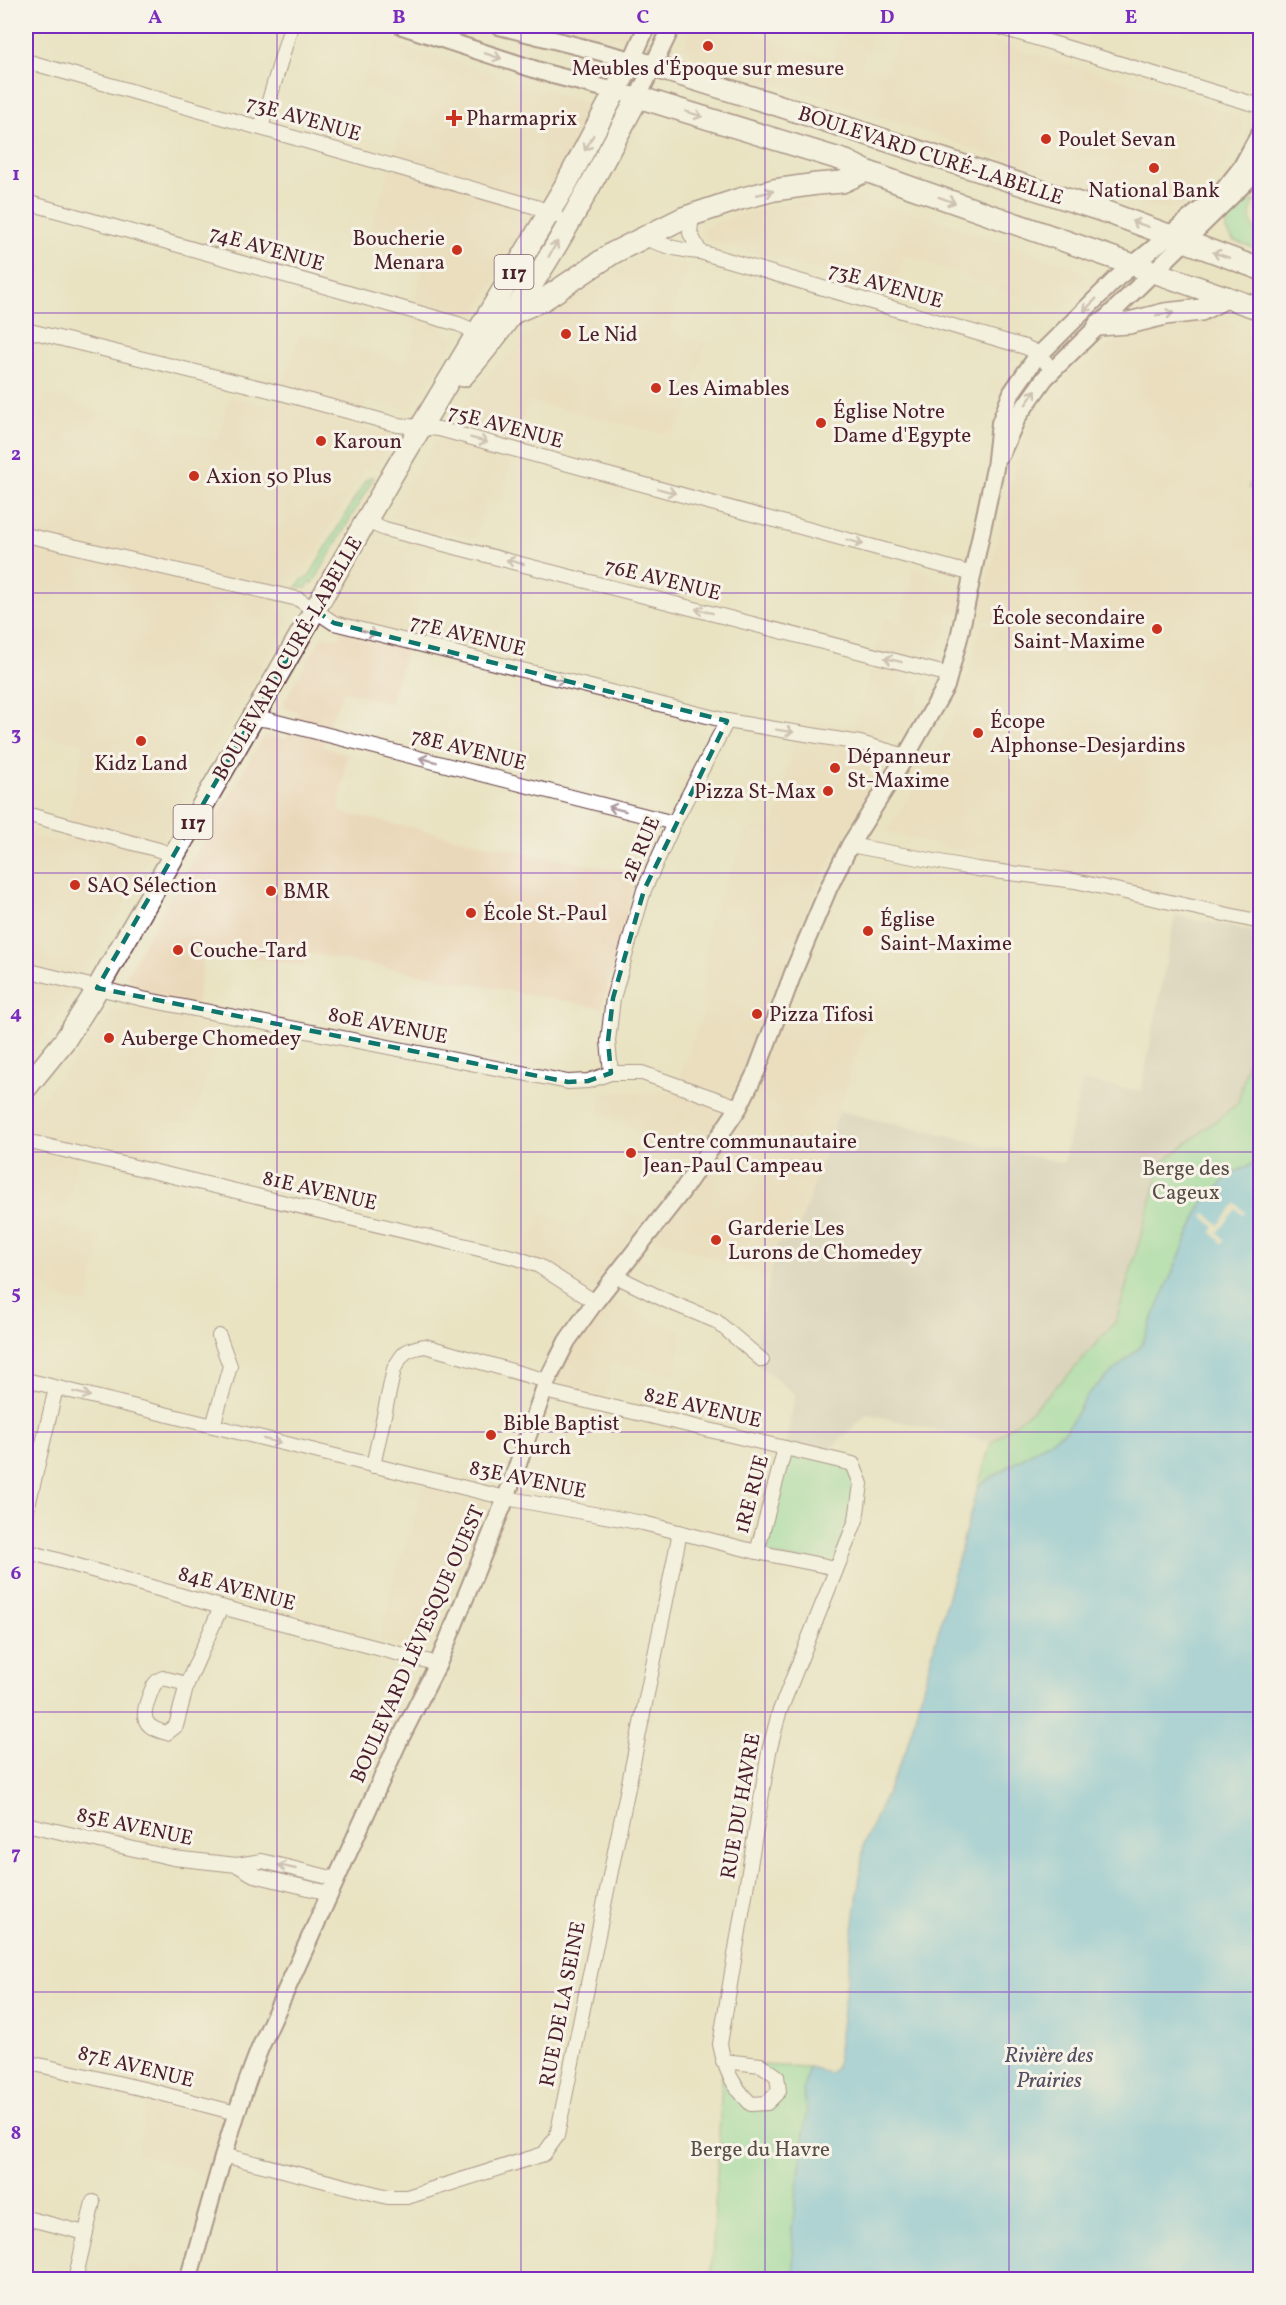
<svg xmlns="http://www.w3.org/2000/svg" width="1286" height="2305" viewBox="0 0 1286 2305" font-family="Vollkorn,serif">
	<rect width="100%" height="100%" fill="#f7f3e8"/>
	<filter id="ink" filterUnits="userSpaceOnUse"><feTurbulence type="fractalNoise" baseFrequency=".0167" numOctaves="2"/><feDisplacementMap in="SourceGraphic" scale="12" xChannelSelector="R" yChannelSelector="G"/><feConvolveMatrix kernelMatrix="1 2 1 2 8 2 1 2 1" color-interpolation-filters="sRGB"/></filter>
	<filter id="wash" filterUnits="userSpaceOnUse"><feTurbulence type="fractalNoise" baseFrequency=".008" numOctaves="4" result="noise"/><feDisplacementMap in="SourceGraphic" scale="24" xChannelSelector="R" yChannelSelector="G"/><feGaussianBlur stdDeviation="1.35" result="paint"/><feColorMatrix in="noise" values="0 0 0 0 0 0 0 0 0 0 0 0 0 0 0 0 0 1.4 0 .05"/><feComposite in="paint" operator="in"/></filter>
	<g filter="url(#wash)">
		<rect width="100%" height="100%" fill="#e9e3c2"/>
		<g fill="#ead8ba">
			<path d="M560 26H630L624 40Z"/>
			<path d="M692 26H739V27L833 60 845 26H876L862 65 884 73 903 26H941L1240 115 1243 128 1227 161 1195 198 1180 207 1163 210 1069 182 863 111 693 58 685 46Z"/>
			<path d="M376 37 588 104 591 114 548 192 522 187 512 214 530 222 474 315 452 309 440 331 457 338 409 409 367 400 360 426 387 433 392 440 372 469H364L304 573 287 583 277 607 291 617 52 1027 26 1058V854L30 835 63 842 84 744 26 731V482L45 393 125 421 217 440 230 397 271 406 284 380 299 333 406 362 415 336 413 303 424 261 366 245 409 104 362 86Z"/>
			<path d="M829 198 863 200 930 218 1081 270 1087 278 1086 289 1061 311 905 255 891 292 863 282 708 240 702 232 704 227 712 223 742 214 791 202Z"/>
			<path d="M641 254 688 265 669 330 706 344 684 417 673 431 661 434 528 401 501 502 488 498 475 539 441 531 390 703 344 691 329 722 322 747 347 754 339 812 541 856 637 873 602 1008 307 953 304 966 205 951 198 995 189 1023 221 1028 193 1124 172 1122 162 1162 83 1142 61 1228 102 1235 88 1305 57 1297 45 1285 26 1286V1138L32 1130 26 1126V1114L52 1087 82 1049 109 1009 132 1013 134 982 126 975 264 735 286 739 299 713 281 706 322 636 340 638 349 615 335 610 376 540 406 547 416 525 390 516 436 440 477 450 480 427 454 419 493 370 529 335 565 305Z"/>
			<path d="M1211 321 1228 323 1260 334V450L1249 487 1260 491V927L886 832 932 762 963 694 981 624 1040 631 950 613 937 656 920 655 911 677 924 688 903 735H885L872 760 885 768 815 888 770 1012 793 1013 866 1027 795 1240 777 1244 768 1278 653 1237 698 1157 598 1112 602 1092 672 1093 702 1016 707 924 751 827 773 828 799 717 854 728 884 616 900 622 913 567 954 584 955 592 985 595 1019 449 1030 423 1045 400 1065 379 1109 345 1133 334 1156 326Z"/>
			<path d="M596 1192 644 1220 585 1299 517 1258 544 1214 578 1227Z"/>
			<path d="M605 1298 683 1332 675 1375 612 1362 605 1397 553 1385 577 1336Z"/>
			<path d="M425 1487 489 1504 423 1652 380 1640 394 1578Z"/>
			<path d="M181 2041 235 2057 225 2099 166 2083Z"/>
			<path d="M148 2090 236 2113 219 2176 137 2154Z"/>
			<path d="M128 2265 176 2277V2280L123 2279Z"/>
		</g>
		<path fill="#cac3b8" d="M1175 915 1260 933V1009L1238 1103 1162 1163 1116 1321 1071 1371 1032 1410 991 1443 868 1414 821 1457 785 1448 795 1394 752 1360 777 1244 795 1240 839 1111 1063 1163 1082 1081 1141 1091Z"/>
		<g fill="#84db9e" stroke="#677d64" stroke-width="1.5">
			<path d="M1249 201H1255C1242 225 1261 229 1260 250L1234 241 1226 231C1224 218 1237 206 1249 201Z"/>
			<path d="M1260 450V491L1249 488Z"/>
			<path d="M370 477H374L313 583 310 582 306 588 296 587 302 580 309 577 365 481Z"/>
			<path d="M1260 1009V1160L1230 1175 1202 1204 1142 1346 1088 1394 1066 1431 978 1486 991 1443 1032 1410 1072 1371 1116 1321 1162 1163 1238 1103Z"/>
			<path d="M785 1448 853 1464 861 1484 836 1568 757 1552Z"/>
			<path d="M723 2061 751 2104 779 2091 761 2065 809 2067 803 2090 807 2112 792 2229 795 2279 711 2280Z"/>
		</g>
		<path fill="#68bfe5" stroke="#596f88" stroke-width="1.5" d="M1260 1160V2279L795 2280 792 2229 807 2112 803 2090 809 2067 830 2073 836 2067 864 1843 906 1750 978 1486 1066 1431 1088 1394 1141 1346 1202 1204 1230 1175Z"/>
		<path fill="#e9e3c2" d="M1236 1203 1245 1213 1243 1215 1236 1209 1218 1233 1225 1240 1222 1243 1212 1232 1215 1227 1203 1216 1206 1213 1219 1225Z"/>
	</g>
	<g filter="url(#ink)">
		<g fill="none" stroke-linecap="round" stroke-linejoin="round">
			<g stroke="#623c42" stroke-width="16">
				<g id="minor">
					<path d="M996 26 1260 106"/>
					<path d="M26 61 536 207 556 216"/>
					<path d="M261 128 291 26"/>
					<path d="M26 202 458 324 484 335"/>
					<path d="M692 215 690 233 700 252"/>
					<path d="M642 237C661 245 680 251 700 252L1025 347 1040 354 1052 371"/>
					<path d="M26 330 281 393 398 425 439 429 973 574"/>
					<path d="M366 521 385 529 950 675"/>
					<path d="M26 535 298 599 334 623 727 721 860 743 906 756"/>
					<path d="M253 718 269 720 674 823"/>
					<path d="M26 814 159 850 173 856"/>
					<path d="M850 845 977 869 1075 881 1256 921"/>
					<path d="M26 970 143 999 568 1082 588 1081 611 1073H642L739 1107"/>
					<path d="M611 1073 608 1041 613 998 644 890 674 823 727 721"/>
					<path d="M26 1141 517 1258 539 1266 595 1302"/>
					<path d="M616 1276 667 1301 716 1321 762 1360"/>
					<path d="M26 1380 506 1498 643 1523 757 1552 836 1568"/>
					<path d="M544 1391 853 1464 861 1484 856 1520 779 1713 769 1752 720 2044C725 2070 732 2085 751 2104L767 2103 779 2091 777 2076 761 2065 723 2061"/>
					<path d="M213 1426 230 1366 219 1336"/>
					<path d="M373 1466 394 1369C403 1352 406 1349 425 1346L547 1381"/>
					<path d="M26 1514 56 1388"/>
					<path d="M26 1551 221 1607 438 1664"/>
					<path d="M757 1552 785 1448"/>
					<path d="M163 1678 187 1684 176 1726 167 1733C145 1728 140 1719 149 1697 152 1689 154 1681 163 1678Z"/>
					<path d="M187 1684 221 1607"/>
					<path d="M26 1824 173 1858 237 1865 262 1861 336 1879"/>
					<path d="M237 1865 254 1875 329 1893"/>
					<path d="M26 2062 148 2090 236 2113"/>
					<path d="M223 2155 388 2197H407L544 2154 557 2136 680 1532"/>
					<path d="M26 2218 85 2233"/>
					<path d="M75 2280 93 2202"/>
				</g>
			</g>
			<g stroke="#623c42" stroke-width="20">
				<g id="tertiary">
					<path d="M402 26 549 74 638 97 672 26"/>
					<path d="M499 26 632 60 647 26"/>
					<path d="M1001 454 1018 416 1045 378 1260 168"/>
					<path d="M188 2280C211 2202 230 2123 260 2048L397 1745 438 1664 506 1498 547 1381 567 1341 595 1302 682 1191 739 1107 757 1070 795 968 829 887 850 845 906 756 946 686 959 638 995 468 1000 423 1012 392 1035 359 1117 278 1222 192 1241 168 1260 133"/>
				</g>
			</g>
			<g stroke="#623c42" stroke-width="24">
				<g id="primary">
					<path d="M515 312 543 300 613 253 683 218 740 199 774 190 817 184 842 182 866 171"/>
					<path d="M1099 325 1129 323 1165 314 1201 310 1226 297"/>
					<path d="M463 376C536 294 586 193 638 97L846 161 866 171 907 186 1260 309"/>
					<path d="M26 1088 65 1040 92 998 394 472 565 186 632 60 777 105 1109 213 1260 269"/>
				</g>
			</g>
			<use href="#minor" stroke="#fff" stroke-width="14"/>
			<use href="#tertiary" stroke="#fff" stroke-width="16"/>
			<use href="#primary" stroke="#fff" stroke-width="21"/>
		</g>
		<defs><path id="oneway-shaft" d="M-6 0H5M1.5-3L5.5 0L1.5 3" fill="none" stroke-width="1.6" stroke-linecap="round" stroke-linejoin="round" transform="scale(1.5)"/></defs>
		<g stroke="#ae9aa0">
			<use href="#oneway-shaft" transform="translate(493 56) rotate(18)"/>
			<use href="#oneway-shaft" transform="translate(694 114) rotate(17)"/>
			<use href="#oneway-shaft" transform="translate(589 143) rotate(119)"/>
			<use href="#oneway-shaft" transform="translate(765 193) rotate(-13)"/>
			<use href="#oneway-shaft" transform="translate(947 200) rotate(20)"/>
			<use href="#oneway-shaft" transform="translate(1140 224) rotate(-161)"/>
			<use href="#oneway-shaft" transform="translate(553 249) rotate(-60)"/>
			<use href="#oneway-shaft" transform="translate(1221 255) rotate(-161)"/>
			<use href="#oneway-shaft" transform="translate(1090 305) rotate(135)"/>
			<use href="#oneway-shaft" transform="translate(1165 314) rotate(-9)"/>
			<use href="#oneway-shaft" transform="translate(1031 397) rotate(-55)"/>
			<use href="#oneway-shaft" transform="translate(479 440) rotate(15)"/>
			<use href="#oneway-shaft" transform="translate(667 491) rotate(15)"/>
			<use href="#oneway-shaft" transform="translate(855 542) rotate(15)"/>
			<use href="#oneway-shaft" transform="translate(515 562) rotate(-166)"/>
			<use href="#oneway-shaft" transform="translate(704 611) rotate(-166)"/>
			<use href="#oneway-shaft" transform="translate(368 632) rotate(14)"/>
			<use href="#oneway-shaft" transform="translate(893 660) rotate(-166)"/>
			<use href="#oneway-shaft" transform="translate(557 679) rotate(14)"/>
			<use href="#oneway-shaft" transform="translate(785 731) rotate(9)"/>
			<use href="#oneway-shaft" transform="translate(428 760) rotate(-166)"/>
			<use href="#oneway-shaft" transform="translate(617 809) rotate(-166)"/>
			<use href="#oneway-shaft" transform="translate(82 1394) rotate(14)"/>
			<use href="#oneway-shaft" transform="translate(272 1441) rotate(14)"/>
			<use href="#oneway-shaft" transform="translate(287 1867) rotate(-167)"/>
		</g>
	</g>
	<path d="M0 0H1286V2305H0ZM315 610 334 623 727 721 644 890 613 998 608 1041 611 1073 588 1081 568 1082 97 988Z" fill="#e9e3c2" fill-opacity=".55" fill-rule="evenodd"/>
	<path fill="none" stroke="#0f766e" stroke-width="4.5" stroke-dasharray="12 8" stroke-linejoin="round" d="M315 610 334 623 727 721 644 890 613 998 608 1041 611 1073 588 1081 568 1082 97 988Z"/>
	<path fill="none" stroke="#7b2cbf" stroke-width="1.5" stroke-opacity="0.55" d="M277 26V2280M521 26V2280M765 26V2280M1009 26V2280M26 313H1260M26 593H1260M26 873H1260M26 1152H1260M26 1432H1260M26 1712H1260M26 1992H1260"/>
	<g fill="#c8321e" stroke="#f7f3e8" stroke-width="2">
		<circle cx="708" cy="46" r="6"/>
		<path d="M451 109h6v6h6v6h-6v6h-6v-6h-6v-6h6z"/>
		<circle cx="1046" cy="139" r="6"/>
		<circle cx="1154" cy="168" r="6"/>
		<circle cx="457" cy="250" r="6"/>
		<circle cx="566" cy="334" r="6"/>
		<circle cx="656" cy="388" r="6"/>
		<circle cx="821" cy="423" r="6"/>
		<circle cx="321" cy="441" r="6"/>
		<circle cx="194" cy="476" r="6"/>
		<circle cx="1157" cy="629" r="6"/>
		<circle cx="978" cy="733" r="6"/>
		<circle cx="141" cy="741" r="6"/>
		<circle cx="835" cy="768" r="6"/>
		<circle cx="828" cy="791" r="6"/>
		<circle cx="75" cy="885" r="6"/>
		<circle cx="271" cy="891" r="6"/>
		<circle cx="471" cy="913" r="6"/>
		<circle cx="868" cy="931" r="6"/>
		<circle cx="178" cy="950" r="6"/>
		<circle cx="757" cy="1014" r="6"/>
		<circle cx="109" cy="1038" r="6"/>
		<circle cx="631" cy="1153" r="6"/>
		<circle cx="716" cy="1240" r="6"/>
		<circle cx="491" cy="1435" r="6"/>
	</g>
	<g text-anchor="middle" stroke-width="6" stroke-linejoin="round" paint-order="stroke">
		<g fill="#f7f3e8" stroke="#7e5f64" stroke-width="1.5">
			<rect x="494.5" y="255" width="39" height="34" rx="4.5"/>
			<rect x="173.5" y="805" width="39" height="34" rx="4.5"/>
		</g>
		<g font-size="20" font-weight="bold" fill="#4a1f2b">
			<text x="514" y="279">117</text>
			<text x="193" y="829">117</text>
		</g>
		<g font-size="21" fill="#4a1f2b" stroke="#f7f3e8" text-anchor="start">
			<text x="708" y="75" text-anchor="middle">Meubles d'Époque sur mesure</text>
			<text x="466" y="125">Pharmaprix</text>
			<text x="1058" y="146">Poulet Sevan</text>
			<text x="1154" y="197" text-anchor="middle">National Bank</text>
			<text x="445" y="245" text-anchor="end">Boucherie<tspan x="445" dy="24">Menara</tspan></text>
			<text x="578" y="341">Le Nid</text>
			<text x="668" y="395">Les Aimables</text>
			<text x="833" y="418">Église Notre<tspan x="833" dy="24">Dame d'Egypte</tspan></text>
			<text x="333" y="448">Karoun</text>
			<text x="206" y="483">Axion 50 Plus</text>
			<text x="1145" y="624" text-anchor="end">École secondaire<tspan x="1145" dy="24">Saint-Maxime</tspan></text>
			<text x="990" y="728">Écope<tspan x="990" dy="24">Alphonse-Desjardins</tspan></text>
			<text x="847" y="763">Dépanneur<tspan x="847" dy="24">St-Maxime</tspan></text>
			<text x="141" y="770" text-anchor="middle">Kidz Land</text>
			<text x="816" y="798" text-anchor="end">Pizza St-Max</text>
			<text x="87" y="892">SAQ Sélection</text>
			<text x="283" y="898">BMR</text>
			<text x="483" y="920">École St.-Paul</text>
			<text x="880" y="926">Église<tspan x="880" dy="24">Saint-Maxime</tspan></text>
			<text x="190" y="957">Couche-Tard</text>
			<text x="769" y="1021">Pizza Tifosi</text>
			<text x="121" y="1045">Auberge Chomedey</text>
			<text x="643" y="1148">Centre communautaire<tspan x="643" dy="24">Jean-Paul Campeau</tspan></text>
			<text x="728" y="1235">Garderie Les<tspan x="728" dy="24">Lurons de Chomedey</tspan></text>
			<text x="503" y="1430">Bible Baptist<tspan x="503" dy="24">Church</tspan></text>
		</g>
		<g font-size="21" fill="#4a1f2b" stroke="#f7f3e8">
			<text transform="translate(304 118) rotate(16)" y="7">73E AVENUE</text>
			<text transform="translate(931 155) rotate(18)" y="7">BOULEVARD CURÉ-LABELLE</text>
			<text transform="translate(267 248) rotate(16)" y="7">74E AVENUE</text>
			<text transform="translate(886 285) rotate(16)" y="7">73E AVENUE</text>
			<text transform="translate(506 426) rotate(15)" y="7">75E AVENUE</text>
			<text transform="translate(663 579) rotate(14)" y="7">76E AVENUE</text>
			<text transform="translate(468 635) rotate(14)" y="7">77E AVENUE</text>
			<text transform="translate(287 658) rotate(-60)" y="7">BOULEVARD CURÉ-LABELLE</text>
			<text transform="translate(469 749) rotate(14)" y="7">78E AVENUE</text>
			<text transform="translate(640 849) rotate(-67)" y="7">2E RUE</text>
			<text transform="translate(388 1025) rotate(11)" y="7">80E AVENUE</text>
			<text transform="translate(320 1190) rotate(13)" y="7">81E AVENUE</text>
			<text transform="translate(703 1407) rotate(13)" y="7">82E AVENUE</text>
			<text transform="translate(528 1479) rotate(12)" y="7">83E AVENUE</text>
			<text transform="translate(751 1494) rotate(-75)" y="7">1RE RUE</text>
			<text transform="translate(237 1588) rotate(15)" y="7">84E AVENUE</text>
			<text transform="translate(417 1644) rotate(-66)" y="7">BOULEVARD LÉVESQUE OUEST</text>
			<text transform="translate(740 1806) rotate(-80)" y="7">RUE DU HAVRE</text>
			<text transform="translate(135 1826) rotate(12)" y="7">85E AVENUE</text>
			<text transform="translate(562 2004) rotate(-79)" y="7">RUE DE LA SEINE</text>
			<text transform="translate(136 2066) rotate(14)" y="7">87E AVENUE</text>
		</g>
		<g font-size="21" fill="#584e48" stroke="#f7f3e8">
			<text x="1186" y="1175">Berge des<tspan x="1186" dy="24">Cageux</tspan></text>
			<text x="760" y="2156">Berge du Havre</text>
		</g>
		<g font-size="22" font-style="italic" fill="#534f63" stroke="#f7f3e8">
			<text x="1049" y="2062">Rivière des<tspan x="1049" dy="25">Prairies</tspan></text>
		</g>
	</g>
	<rect width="1286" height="2305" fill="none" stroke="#f7f3e8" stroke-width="66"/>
	<rect x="33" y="33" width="1220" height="2239" fill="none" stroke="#7b2cbf" stroke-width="2"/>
	<g font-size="20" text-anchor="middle" font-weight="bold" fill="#7b2cbf">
		<text x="155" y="23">A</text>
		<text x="399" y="23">B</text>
		<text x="643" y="23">C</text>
		<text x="887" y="23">D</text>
		<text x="1131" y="23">E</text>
		<text x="16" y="180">1</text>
		<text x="16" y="460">2</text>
		<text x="16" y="740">3</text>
		<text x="16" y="1019">4</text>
		<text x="16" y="1299">5</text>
		<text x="16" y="1579">6</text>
		<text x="16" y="1859">7</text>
		<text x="16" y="2139">8</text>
	</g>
</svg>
